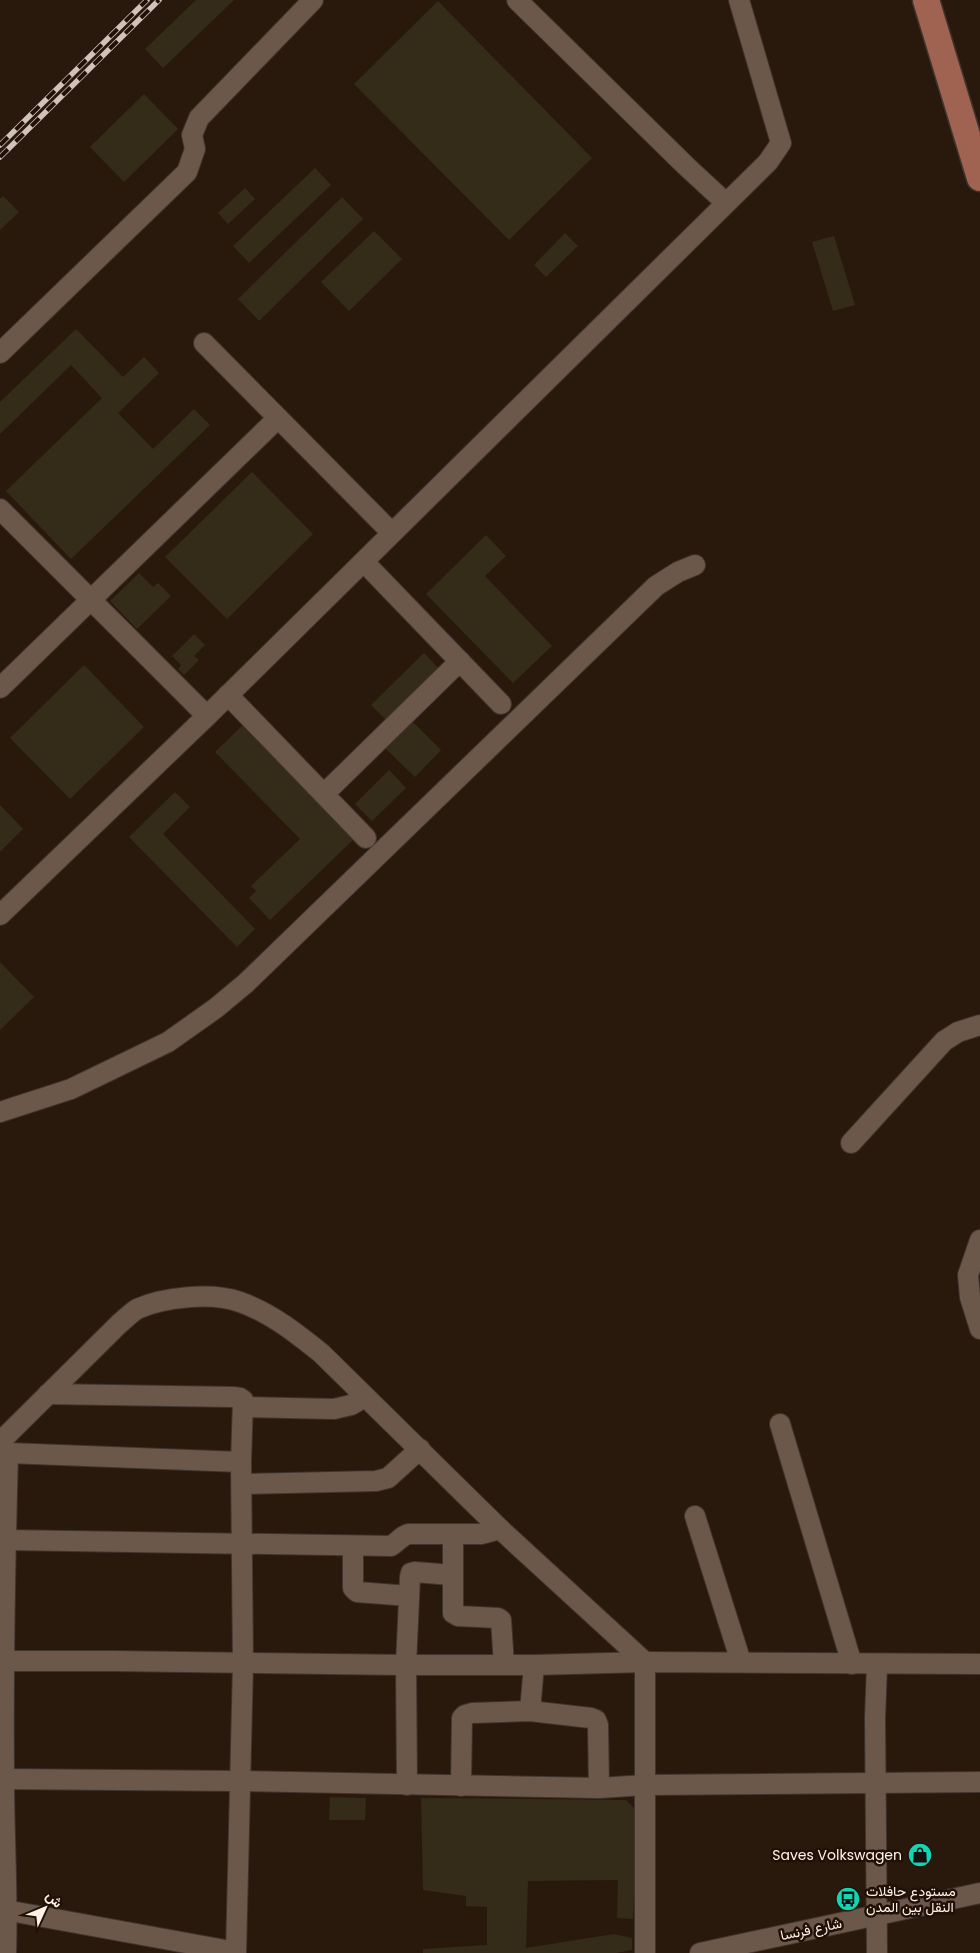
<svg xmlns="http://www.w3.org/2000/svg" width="980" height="1953" viewBox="0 0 980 1953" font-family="Poppins,Vazirmatn,sans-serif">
	<rect width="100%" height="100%" fill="#29190d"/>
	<g fill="#352b19">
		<path d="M196 0H234L163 68 145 49Z"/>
		<path d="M438 1 592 158 509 240 354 84Z"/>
		<path d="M144 94 178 129 124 182 90 147Z"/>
		<path d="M315 168 331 185 249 263 233 246Z"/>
		<path d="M245 188 255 199 228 224 218 213Z"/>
		<path d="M3 196 19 212 0 230V199Z"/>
		<path d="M342 197 363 219 259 321 238 299Z"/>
		<path d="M374 231 402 259 349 311 321 282Z"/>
		<path d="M565 233 578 246 546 277 534 265Z"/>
		<path d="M834 236 855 305 833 311 812 242Z"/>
		<path d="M76 329 123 377 144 357 159 373 118 413 153 449 194 409 210 425 71 559 6 491 102 398 71 365 0 434V402Z"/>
		<path d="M252 472 313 534 227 619 165 557Z"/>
		<path d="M486 535 506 556 485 576 552 646 513 683 426 594Z"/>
		<path d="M139 573 153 587 158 583 171 596 137 629 110 601Z"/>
		<path d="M194 634 205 645 194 656 199 660 184 675 178 669 181 665 172 656Z"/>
		<path d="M424 653 441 671 388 722 371 705Z"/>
		<path d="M84 665 144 727 70 799 10 738Z"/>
		<path d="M411 720 441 750 415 777 384 747Z"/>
		<path d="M245 723 356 837 270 920 249 898 256 891 251 886 300 839 215 752Z"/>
		<path d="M389 770 406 788 372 821 355 804Z"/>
		<path d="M175 792 190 807 163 834 255 929 237 947 129 837Z"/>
		<path d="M0 805 23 829 0 852Z"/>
		<path d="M0 962 34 997 0 1030Z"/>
		<path d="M330 1797 366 1798 365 1820H329Z"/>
		<path d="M421 1798 626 1800 638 1812 633 1919 617 1918 618 1880 528 1881 526 1948 614 1934 632 1938V1950L616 1953H423V1949L487 1945V1907L466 1906V1896L423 1890Z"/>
	</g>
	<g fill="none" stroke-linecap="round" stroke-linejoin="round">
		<g stroke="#40342f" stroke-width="22">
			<g id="minor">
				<path d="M517 0 686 166 726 203"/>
				<path d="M204 343 392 533"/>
				<path d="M0 353 187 172 195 149 192 135 199 118 313 0"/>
				<path d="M0 509 207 716"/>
				<path d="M364 562 501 704"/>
				<path d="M0 688 278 418"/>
				<path d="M228 695 366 838"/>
				<path d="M324 794 460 661"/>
				<path d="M0 915 207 716 768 162 781 143 739 0"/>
				<path d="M0 1112 71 1089 168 1042 216 1008 246 983 656 586 678 572 695 565"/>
				<path d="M851 1143 944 1041 958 1032 980 1025"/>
				<path d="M980 1240 968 1275 970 1297 980 1329"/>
				<path d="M48 1394 233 1397 240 1398 243 1400 241 1462 243 1664 236 1953"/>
				<path d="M243 1407 334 1409 351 1405 365 1397"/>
				<path d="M780 1424 852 1664"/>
				<path d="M0 1442 119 1324C125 1319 131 1313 137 1309 164 1297 211 1292 240 1302 271 1313 296 1333 321 1353L500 1529 645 1662V1953"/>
				<path d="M0 1452 8 1453C5 1562 3 1670 4 1779 4 1837 8 1895 6 1953"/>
				<path d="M8 1453 241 1462"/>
				<path d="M242 1484 376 1481 388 1478 420 1449"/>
				<path d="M695 1516 741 1662"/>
				<path d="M453 1535V1613L458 1616 498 1618 501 1620 504 1665"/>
				<path d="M6 1540 391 1546C398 1542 402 1535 409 1534H481L500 1529"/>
				<path d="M353 1546V1588L357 1592 409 1596"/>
				<path d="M0 1661H113L406 1665H534L645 1662 980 1664"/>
				<path d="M530 1711 534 1665"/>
				<path d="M0 1779 239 1781 599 1788 645 1785 980 1782"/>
				<path d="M407 1785 406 1665 410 1577 411 1573 415 1572 452 1575"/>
				<path d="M461 1786 462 1718 465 1715 472 1713 530 1711 591 1718 596 1720 598 1725 599 1788"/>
				<path d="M0 1909 236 1952"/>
				<path d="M700 1953 980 1893"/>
				<path d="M877 1953 875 1718 877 1665"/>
			</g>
		</g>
		<g stroke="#40342f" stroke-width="29">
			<path id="major" d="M926 0 980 178"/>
		</g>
		<use href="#minor" stroke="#6c584a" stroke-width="20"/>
		<use href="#major" stroke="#a06352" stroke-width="26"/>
		<g stroke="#d0c3ba" stroke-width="5.5">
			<g id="rail">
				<path d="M0 145 147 0"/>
				<path d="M0 157 159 0"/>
			</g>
		</g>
		<use href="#rail" stroke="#201005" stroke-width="4" stroke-dasharray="11" stroke-linecap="butt"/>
	</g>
	<defs>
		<g id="shop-disc" transform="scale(1.25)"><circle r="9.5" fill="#14d5b3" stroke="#201005"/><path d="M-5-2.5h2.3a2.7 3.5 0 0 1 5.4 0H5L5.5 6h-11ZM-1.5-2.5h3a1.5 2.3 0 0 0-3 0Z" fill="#111"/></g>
		<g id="bus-disc" transform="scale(1.25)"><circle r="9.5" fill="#14d5b3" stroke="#201005"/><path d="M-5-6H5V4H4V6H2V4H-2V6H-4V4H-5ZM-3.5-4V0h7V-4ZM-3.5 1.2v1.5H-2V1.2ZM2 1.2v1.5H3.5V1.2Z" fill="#111"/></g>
	</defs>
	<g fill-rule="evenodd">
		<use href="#shop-disc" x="920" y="1855"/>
		<use href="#bus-disc" x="848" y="1899"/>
	</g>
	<g text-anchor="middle" stroke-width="5" stroke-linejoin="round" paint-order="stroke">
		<g font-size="14" fill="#fef2ea" stroke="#201005" text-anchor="end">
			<text x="902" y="1860">Saves Volkswagen</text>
			<text x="866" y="1896" text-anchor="start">مستودع حافلات<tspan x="866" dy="16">النقل بين المدن</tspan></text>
		</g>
		<g font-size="14" fill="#fef2ea" stroke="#201005">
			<text transform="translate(811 1929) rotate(-12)" y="5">شارع فرنسا</text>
		</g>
	</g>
	<g transform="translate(45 1908) rotate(46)" stroke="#201005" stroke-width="4" paint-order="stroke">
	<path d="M0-4L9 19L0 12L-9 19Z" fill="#fef2ea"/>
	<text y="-8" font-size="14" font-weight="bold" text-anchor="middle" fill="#fef2ea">ش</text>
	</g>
</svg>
